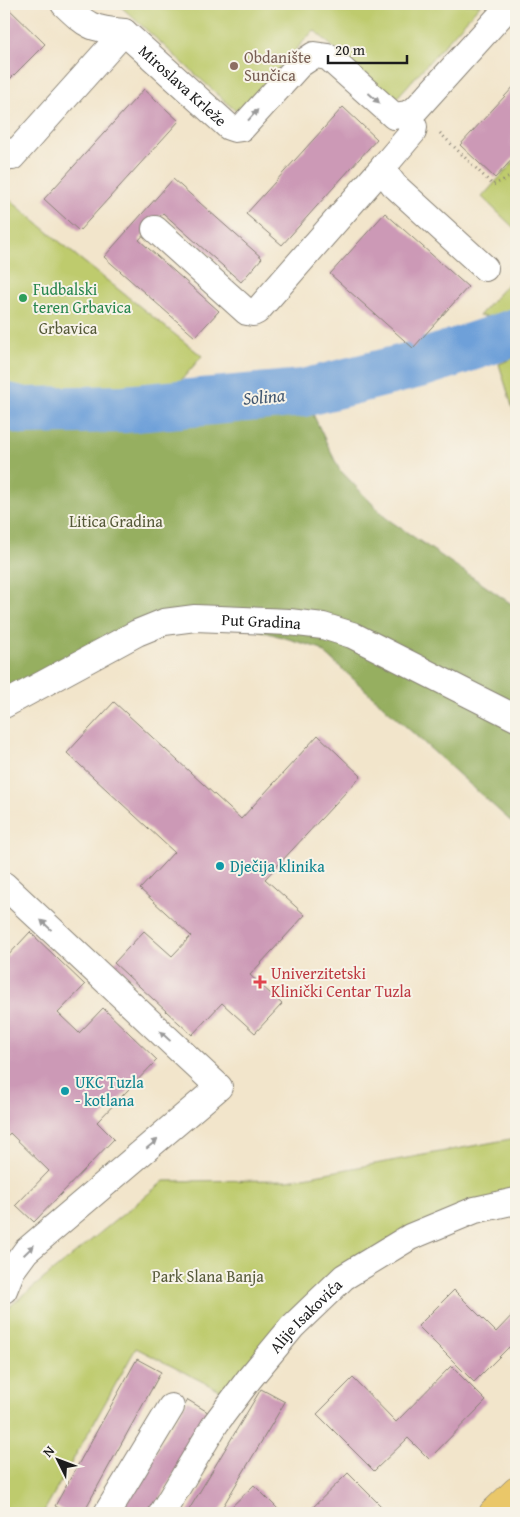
<svg xmlns="http://www.w3.org/2000/svg" width="520" height="1517" viewBox="0 0 520 1517" font-family="'Gentium Book Plus',serif">
	<rect width="100%" height="100%" fill="#f7f3e8"/>
	<filter id="ink" filterUnits="userSpaceOnUse"><feTurbulence type="fractalNoise" baseFrequency=".02" numOctaves="2"/><feDisplacementMap in="SourceGraphic" scale="10" xChannelSelector="R" yChannelSelector="G"/><feConvolveMatrix kernelMatrix="1 2 1 2 8 2 1 2 1" color-interpolation-filters="sRGB"/></filter>
	<filter id="wash" filterUnits="userSpaceOnUse"><feTurbulence type="fractalNoise" baseFrequency=".0096" numOctaves="4" result="noise"/><feDisplacementMap in="SourceGraphic" scale="20" xChannelSelector="R" yChannelSelector="G"/><feGaussianBlur stdDeviation="1.12" result="paint"/><feColorMatrix in="noise" values="0 0 0 0 0 0 0 0 0 0 0 0 0 0 0 0 0 1.4 0 .05"/><feComposite in="paint" operator="in"/></filter>
	<g filter="url(#wash)">
		<rect width="100%" height="100%" fill="#f2e5cb"/>
		<g fill="#becb6d" stroke="#6d7444">
			<path d="M118 4H481L393 102 314 30 238 113Z"/>
			<path d="M516 159V230L482 197Z"/>
			<path d="M4 195 79 258 202 356 172 391C116 392 59 394 4 384Z"/>
			<path d="M516 274V318L479 316Z"/>
			<path d="M516 357V419L499 364Z"/>
			<path d="M516 1138V1201L344 1277 235 1398 136 1348 43 1513H4V1311L164 1181 288 1180Z"/>
		</g>
		<path fill="#96af60" stroke="#59663e" d="M303 393 339 469 386 518 516 607V826L319 648 221 619 195 618 4 705V406L25 411 124 409Z"/>
		<g fill="none" stroke-linecap="round" stroke-linejoin="round">
			<path stroke="#6ea0d9" stroke-width="48" d="M4 406 25 411 124 409 303 393 423 363 516 332"/>
		</g>
		<g id="blocks">
			<g fill="#cc99b6">
				<path d="M4 4 45 44 10 79 4 73Z"/>
				<path d="M516 84V155L495 178 460 145Z"/>
				<path d="M144 89 179 121 79 231 44 199Z"/>
				<path d="M343 107 377 139 282 245 246 214Z"/>
				<path d="M173 179 262 258 241 282 163 213 139 240 219 311 195 337 104 257Z"/>
				<path d="M385 213 468 287 413 348 330 274Z"/>
				<path d="M114 702 241 819 318 735 361 776 265 879 305 915 250 975 282 1004 255 1033 222 1003 192 1035 114 963 144 931 172 956 191 936 140 889 174 852 67 753Z"/>
				<path d="M30 932 85 985 58 1013 79 1033 103 1008 157 1060 97 1122 114 1139 34 1222 16 1205 49 1171 10 1133 4 1140V1028L7 1024 4 1021V958L5 959Z"/>
				<path d="M454 1290 496 1332 516 1311V1355L509 1347 474 1382 418 1326Z"/>
				<path d="M137 1359 161 1372 83 1513H68L55 1506Z"/>
				<path d="M451 1366 486 1401 429 1459 408 1438 374 1471 317 1414 353 1378 396 1422Z"/>
				<path d="M261 1389 285 1402 219 1513H187Z"/>
				<path d="M188 1400 211 1414 150 1513H119Z"/>
				<path d="M348 1473 383 1508 377 1513H307Z"/>
				<path d="M254 1485 282 1513H225Z"/>
			</g>
		</g>
	</g>
	<g filter="url(#ink)">
		<use href="#blocks" fill-opacity="0" stroke="#878074" stroke-width="1"/>
		<g fill="none" stroke-linecap="round" stroke-linejoin="round">
			<g stroke="#878074" stroke-width="28">
				<g id="minor">
					<path id="s1" d="M64 4C87 26 91 29 124 32L229 127 235 129 242 128 299 65 314 55 328 57 394 116 407 114 416 109 511 4"/>
					<path d="M407 114 414 127 413 132 384 166V172L394 185 485 268"/>
					<path d="M4 150 12 157 124 32"/>
					<path d="M155 229 247 312 253 313 257 311 384 166"/>
					<path id="s2" d="M4 705 137 633 164 622 195 618 289 622 323 626 352 635 516 718"/>
					<path d="M4 885 219 1087 26 1251 12 1270 4 1290"/>
					<path d="M107 1513 171 1407"/>
					<path id="s3" d="M162 1513 216 1423 249 1379 292 1327 344 1277 410 1237 475 1210 516 1201"/>
				</g>
			</g>
			<g stroke="#878074" stroke-width="29">
				<path id="major" d="M493 1513 516 1491"/>
			</g>
			<path stroke="#878074" stroke-width="3" stroke-dasharray="1 4" stroke-linecap="butt" d="M440 133 493 185 516 174"/>
			<use href="#minor" stroke="#fff" stroke-width="26"/>
			<use href="#major" stroke="#eac769" stroke-width="28"/>
		</g>
		<defs><path id="oneway-solid" d="M-6-.8H1V-3.2L6.5 0L1 3.2V.8H-6Z" transform="scale(1.25)"/></defs>
		<g fill="#999">
			<use href="#oneway-solid" transform="translate(374 98) rotate(42)"/>
			<use href="#oneway-solid" transform="translate(253 115) rotate(-48)"/>
			<use href="#oneway-solid" transform="translate(46 925) rotate(-137)"/>
			<use href="#oneway-solid" transform="translate(165 1036) rotate(-137)"/>
			<use href="#oneway-solid" transform="translate(152 1144) rotate(-40)"/>
			<use href="#oneway-solid" transform="translate(29 1250) rotate(-44)"/>
		</g>
	</g>
	<circle fill="#8d6e63" stroke="#f7f3e8" stroke-width="2" cx="234" cy="66" r="5"/>
	<circle fill="#2e9e5b" stroke="#f7f3e8" stroke-width="2" cx="23" cy="298" r="5"/>
	<g fill="#0f9aa8" stroke="#f7f3e8" stroke-width="2">
		<circle cx="220" cy="866" r="5"/>
		<circle cx="65" cy="1091" r="5"/>
	</g>
	<path fill="#e0444e" stroke="#f7f3e8" stroke-width="2" d="M257.5 974.5h5v5h5v5h-5v5h-5v-5h-5v-5h5z"/>
	<g text-anchor="middle" stroke-width="4" stroke-linejoin="round" paint-order="stroke">
		<g font-size="16" fill="#785e54" stroke="#f7f3e8" text-anchor="start">
			<text x="244" y="63">Obdanište<tspan x="244" dy="18">Sunčica</tspan></text>
		</g>
		<g font-size="16" fill="#1c1c1c" stroke="#f7f3e8">
			<text dy="6" stroke="none"><textPath href="#s1" startOffset="148">Miroslava Krleže</textPath></text>
			<text dy="6" stroke="none"><textPath href="#s2" startOffset="278">Put Gradina</textPath></text>
			<text dy="6" stroke="none"><textPath href="#s3" startOffset="245">Alije Isakovića</textPath></text>
		</g>
		<g font-size="16" fill="#27864d" stroke="#f7f3e8" text-anchor="start">
			<text x="33" y="295">Fudbalski<tspan x="33" dy="18">teren Grbavica</tspan></text>
		</g>
		<g font-size="16" fill="#555938" stroke="#f7f3e8">
			<text x="68" y="334">Grbavica</text>
			<text x="116" y="527">Litica Gradina</text>
			<text x="208" y="1282">Park Slana Banja</text>
		</g>
		<g font-size="16" fill="#0d838f" stroke="#f7f3e8" text-anchor="start">
			<text x="230" y="872">Dječija klinika</text>
			<text x="75" y="1088">UKC Tuzla<tspan x="75" dy="18">- kotlana</tspan></text>
		</g>
		<g font-size="16" fill="#be3a42" stroke="#f7f3e8" text-anchor="start">
			<text x="271" y="979">Univerzitetski<tspan x="271" dy="18">Klinički Centar Tuzla</tspan></text>
		</g>
		<g font-size="18" font-style="italic" fill="#415771" stroke="#f7f3e8">
			<text transform="translate(264 397) rotate(-5)" y="6">Solina</text>
		</g>
	</g>
	<rect width="520" height="1517" fill="none" stroke="#f7f3e8" stroke-width="20"/>
	<g transform="translate(58 1460) rotate(312)" stroke="#f7f3e8" stroke-width="4" paint-order="stroke">
	<path d="M0-4L9 19L0 12L-9 19Z" fill="#1c1c1c"/>
	<text y="-8" font-size="14" font-weight="bold" text-anchor="middle" fill="#1c1c1c">N</text>
	</g>
	<path d="M328 55v8h79v-8" fill="none" stroke="#1c1c1c" stroke-width="2.5"/>
	<text x="335" y="55" font-size="15" fill="#1c1c1c" stroke="#f7f3e8" stroke-width="4" paint-order="stroke">20 m</text>
</svg>
